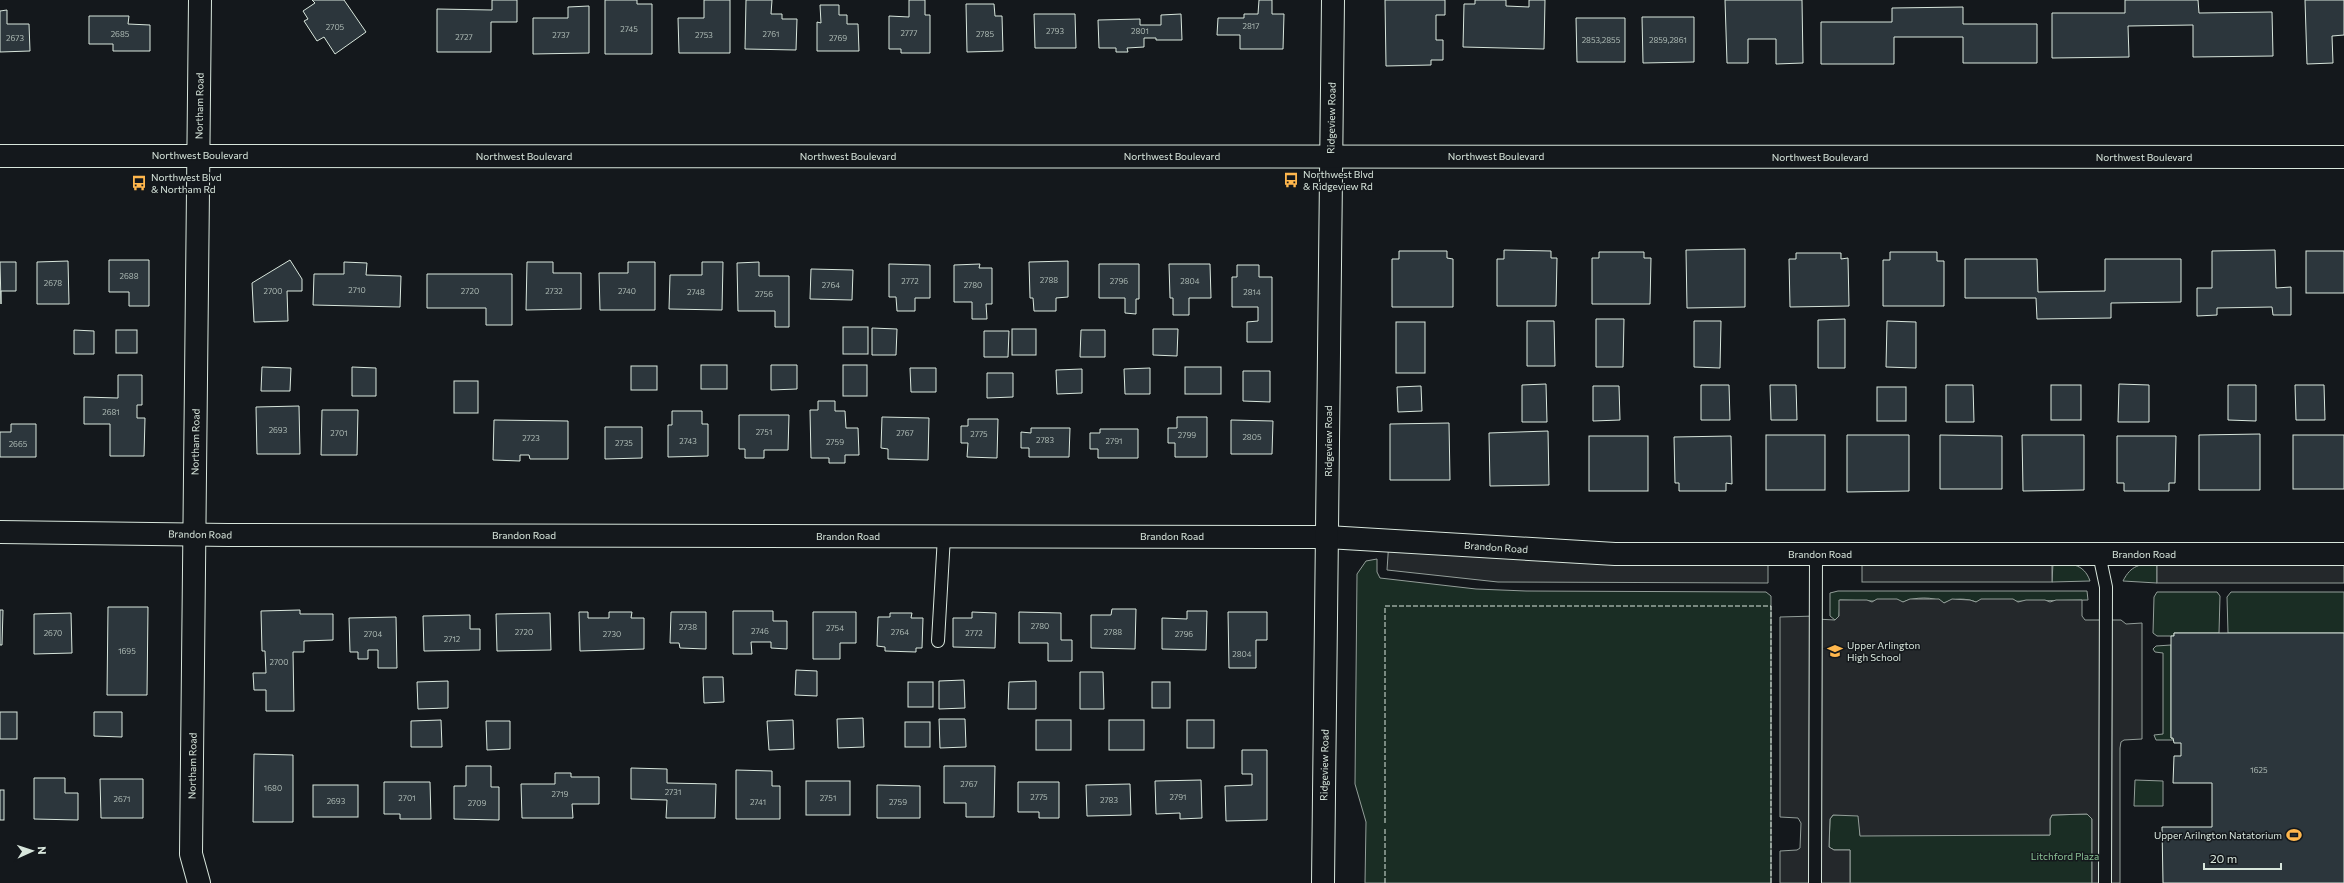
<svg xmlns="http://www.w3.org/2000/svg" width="2344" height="883" viewBox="0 0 2344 883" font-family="Commissioner,sans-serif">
	<rect width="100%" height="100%" fill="#14181c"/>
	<g fill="#1a2d24" stroke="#939e99">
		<path d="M1377 559V572L1380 578 1476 589 1526 591 1766 592 1771 596V883H1365L1366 822 1355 784 1357 574 1366 561Z"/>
		<path d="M2053 563C2069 563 2084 563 2090 581L2052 582Z"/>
		<path d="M2157 563V583L2123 581C2131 565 2140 564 2157 563Z"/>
		<path d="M1838 591H2087L2088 600 1976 602C1966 598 1954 598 1944 603 1934 596 1914 597 1903 602L1840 600 1839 616 1835 620 1830 616V593Z"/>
		<path d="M2157 592H2217L2220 596 2219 633H2174V636H2157L2153 633 2154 597Z"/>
		<path d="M2231 592H2344V633H2228L2227 597Z"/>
		<path d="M2171 645V738L2174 740H2156L2154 735 2163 734V653L2155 652 2153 649 2156 646Z"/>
		<path d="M2135 780 2163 781V806H2134Z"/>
		<path d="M1856 814 1860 818V835H2050V819L2052 815 2087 814 2092 819V883H1850V850H1834L1829 847 1830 819 1833 815Z"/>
	</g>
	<g fill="#24282b" stroke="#939e99">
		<path d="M1389 540 1768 554V583L1498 582 1387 570Z"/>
		<rect x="1862" y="554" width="190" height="28"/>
		<rect x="2157" y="554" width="187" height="29"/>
		<path d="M1877 599H1897L1903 602 1910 599H1939L1944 603 1952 599 1970 600 1976 602 1981 599H2013L2018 602 2026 600H2045L2050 602 2056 600H2082V616L2085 620H2121L2126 624 2142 623V739L2124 740 2121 742 2120 748V883H2092V819L2087 814 2052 815 2050 819V835L1860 836 1858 816 1833 815 1830 819 1829 847 1834 850H1850V883H1780V851L1797 850 1800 848 1801 823 1798 818 1780 817V617L1816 616V619L1835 620 1839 616V600H1867L1872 602Z"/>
	</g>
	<g fill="#2c363c" stroke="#d8e6dc">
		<path d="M312 0H344L366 32 335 54 324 37 317 41 304 21 308 19 303 11 315 3Z"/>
		<path d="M492 0H517V22H491V52H437V9L492 10Z"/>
		<path d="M605 0H637V4H652V54H605Z"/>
		<path d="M704 0H730V53H679L678 18H704Z"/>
		<path d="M746 0H772L771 14H782V19H797L796 50 745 49Z"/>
		<path d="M909 0H925V15H930V53H901V49H889V16L909 17Z"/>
		<path d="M1259 0H1272V14H1284L1283 49H1240V35H1217L1218 18H1244V14H1258Z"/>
		<path d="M1385 0H1445V15H1436V40H1443V60H1431V65L1386 66Z"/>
		<path d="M1475 0H1506V6L1529 7V0H1545L1544 49 1463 47 1464 4H1475Z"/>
		<path d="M1725 0H1802L1803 63 1776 64V39H1748V63H1727Z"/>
		<path d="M2125 0H2198L2199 13 2272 12 2273 56 2193 57V25L2128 26 2129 57 2052 58V13H2125Z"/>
		<path d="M2305 0H2344V35L2332 36 2333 63 2307 64Z"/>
		<path d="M966 4H994L995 16H1002L1003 51 967 52Z"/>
		<path d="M820 5H839V15H847V24H858L859 51H817V22L821 23Z"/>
		<path d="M589 6V53L533 54V18H568V7Z"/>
		<path d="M1963 7V24H2037V63H1963V37H1894V64H1821V22H1892V8Z"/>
		<path d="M7 10V24H29L30 51 0 52V11Z"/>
		<path d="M1034 14H1075L1076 48H1035Z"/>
		<path d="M1181 14 1182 40H1156V38H1144V47L1127 48 1128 52H1116V48H1099L1098 20 1140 19V25H1161V15Z"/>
		<path d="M89 16H129L128 24 150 25V51H113V44H89Z"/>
		<path d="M1642 17H1694V62L1643 63Z"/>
		<path d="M1576 18H1625V62H1577Z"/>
		<path d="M1745 249V307L1687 308 1686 250Z"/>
		<path d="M1504 250 1551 251V258H1557L1556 306H1497V259H1504Z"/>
		<path d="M2275 250 2276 288 2291 287V315H2273L2272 307 2217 308V315L2197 316V288H2212V251Z"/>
		<path d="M1399 251H1447V258L1453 259V307H1392V259H1399Z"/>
		<rect x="2306" y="251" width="38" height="42"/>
		<path d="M1599 252H1644V258H1651L1650 304H1592V258H1599Z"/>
		<path d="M1890 252H1937V261H1944V306H1883V260H1890Z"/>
		<path d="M1796 253H1841V259L1848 258 1849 306 1790 307 1789 259H1796Z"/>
		<path d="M1965 259H2037L2038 292 2105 291V259H2181V302L2111 303V318L2037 319 2036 298H1965Z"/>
		<path d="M109 260H149V306H129V292H109Z"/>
		<path d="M290 260 302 279V291H287L288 321 254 322 252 283Z"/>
		<path d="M68 261 69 304H37V262Z"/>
		<path d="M1068 261V297L1056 298V311H1034L1033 298H1030L1029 262Z"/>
		<path d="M0 262H16V291H1V304Z"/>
		<path d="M344 262 367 263 366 275 401 276 400 307 313 305 314 274H344Z"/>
		<path d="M527 262H553V273H581V309L526 310Z"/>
		<path d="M628 262H655V310H600L599 273H628Z"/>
		<path d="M702 262H723L722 310 669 309 670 275H702Z"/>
		<path d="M759 262V276H789V327H775V311H738L737 263Z"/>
		<path d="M889 264 930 265V298H915V311H897L896 297H889Z"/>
		<path d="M980 264 979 268H992V304H986L987 319H972V302H954V265Z"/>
		<path d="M1099 264H1139V299H1136V314L1125 313V298H1099Z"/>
		<path d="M1169 264H1210L1211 298H1189V315H1173V298H1170Z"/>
		<path d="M1237 265H1259V277H1272V342H1247V322L1258 321V307H1232V277H1237Z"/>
		<path d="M811 269 853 270 852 300 810 299Z"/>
		<path d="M427 274H512V325H486V308H427Z"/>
		<path d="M1596 319H1624L1623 367H1596Z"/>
		<path d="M1845 319V368H1818V320Z"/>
		<path d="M1527 321H1554L1555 366H1527Z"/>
		<path d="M1694 321H1721L1720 368 1694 367Z"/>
		<path d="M1887 321 1916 322V368L1886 367Z"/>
		<rect x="1396" y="322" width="29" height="51"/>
		<rect x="843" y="327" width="25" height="27"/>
		<path d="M872 328 897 329 896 355H872Z"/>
		<rect x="1012" y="329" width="24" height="26"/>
		<path d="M1153 329H1178L1177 356 1153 355Z"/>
		<path d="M74 330 94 331V354H74Z"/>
		<rect x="116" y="330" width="21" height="23"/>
		<path d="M1081 330H1105V357H1080Z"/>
		<path d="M984 331H1009L1008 357H984Z"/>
		<rect x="701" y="365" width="26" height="24"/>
		<path d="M771 365H797V389L771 390Z"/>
		<rect x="843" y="365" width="24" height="31"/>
		<rect x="631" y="366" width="26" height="24"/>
		<path d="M262 367 291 368 290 391H261Z"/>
		<path d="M352 367 376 368V396H352Z"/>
		<rect x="1185" y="367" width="36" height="27"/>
		<path d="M910 368H936V392H911Z"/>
		<path d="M1150 368V394H1125L1124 369Z"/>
		<path d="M1082 369V393L1057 394 1056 370Z"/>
		<path d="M1243 371H1270V402L1243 401Z"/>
		<path d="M987 373H1013V397L987 398Z"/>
		<path d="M118 375H142V405H137V418H145L144 456H110V424H84V397L118 398Z"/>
		<rect x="454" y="381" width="24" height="32"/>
		<path d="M1546 384 1547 422H1522V385Z"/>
		<path d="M2119 384 2149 385V422H2118Z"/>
		<path d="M1701 385H1729L1730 420H1701Z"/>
		<path d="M1770 385H1796L1797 420H1771Z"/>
		<path d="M1946 385H1973L1974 422H1946Z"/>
		<rect x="2051" y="385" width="30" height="35"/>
		<path d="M2228 385H2256V421L2228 420Z"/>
		<path d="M2295 385H2324L2325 420H2296Z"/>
		<path d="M1421 386 1422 411 1398 412 1397 387Z"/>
		<path d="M1593 386H1619L1620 420 1593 421Z"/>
		<rect x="1877" y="387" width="29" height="34"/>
		<path d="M818 401H835V411H845L846 428H858L859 455H845V463H829V458H811L810 410H818Z"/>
		<path d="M299 406 300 454H257L256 407Z"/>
		<path d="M322 410H358L357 455H321Z"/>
		<path d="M672 411H702V424H708V456L668 457V425H672Z"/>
		<path d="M739 415H789L788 450H764V458H745V449H739Z"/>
		<path d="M882 417 929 418 928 460 888 459V449L881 448Z"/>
		<path d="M1177 417H1207V457H1175V443H1168V428H1177Z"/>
		<path d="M968 419H998L997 458 967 457 968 443H961V426H968Z"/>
		<path d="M494 420 568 421V459H530L529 455H520V461L493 460Z"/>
		<path d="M1231 420 1273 421 1272 454H1231Z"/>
		<path d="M1449 423 1450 480H1390V424Z"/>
		<path d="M11 424H36V457H0V432H11Z"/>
		<path d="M605 427H642V458L605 459Z"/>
		<path d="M1031 428H1070L1069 457H1029V448H1021V432L1031 433Z"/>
		<path d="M1100 429H1138V458H1098V449H1090V433H1100Z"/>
		<path d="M1548 431 1549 485 1490 486 1489 433Z"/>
		<path d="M2260 434V490H2199V435Z"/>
		<rect x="1766" y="435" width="59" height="55"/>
		<path d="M1847 435H1909V491L1847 492Z"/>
		<path d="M1940 435 2002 436V489H1940Z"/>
		<path d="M2022 435H2084V490L2023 491Z"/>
		<rect x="2293" y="435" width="51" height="54"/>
		<rect x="1589" y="436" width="59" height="55"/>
		<path d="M1731 436 1732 484 1726 483V491H1679V483H1675L1674 437Z"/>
		<path d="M2117 436H2176L2175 483H2169V491H2124V483H2117Z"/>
		<path d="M108 607H148L147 695H107Z"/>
		<path d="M1112 609H1136L1135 649 1091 648V615H1111Z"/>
		<path d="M0 610H3L2 645H0Z"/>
		<path d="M300 610V614H333V640L304 641V652H293L294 711H266V690H254L253 673H266L265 651H262L261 611Z"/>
		<path d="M733 611H773V621H787V649L771 648V642H751L752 654H733Z"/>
		<path d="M1187 611H1207L1206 650 1162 649V618L1187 619Z"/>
		<path d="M579 612H588V618H609V612H632L631 618H644V649L580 651Z"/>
		<path d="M671 612H706V649L680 648 679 643H670Z"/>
		<path d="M813 612H856V643H840V659H813Z"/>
		<path d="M972 612 996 613 995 648 953 647V618H972Z"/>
		<path d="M1019 612 1061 613V640H1072V661H1048V643H1019Z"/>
		<path d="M1228 612H1267V640H1256V668H1229Z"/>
		<path d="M71 613 72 653 34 654V614Z"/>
		<path d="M550 613 551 650 497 651 496 614Z"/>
		<path d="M890 613H912L911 618H923L922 648H916V652L885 651V647L877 646 878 617H890Z"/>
		<path d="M470 615V629H480V650L424 651 423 616Z"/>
		<path d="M396 617 397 668H378V650H368V659H358V652H350L349 618Z"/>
		<path d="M2174 633H2344V883H2163L2162 827H2212V783H2173L2174 756H2181V743H2174L2173 738H2171V636H2174Z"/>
		<path d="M796 670 817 671V696L795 695Z"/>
		<path d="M1080 672H1103L1104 709H1080Z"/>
		<path d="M703 677H723L724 702 704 703Z"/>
		<path d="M964 680 965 708 939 709V681Z"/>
		<path d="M448 681V708L418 709 417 682Z"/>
		<path d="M1036 681V709H1008L1009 682Z"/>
		<rect x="908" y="682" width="25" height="25"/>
		<rect x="1152" y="682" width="18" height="26"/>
		<rect x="0" y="712" width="17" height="27"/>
		<path d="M94 712H122V737L94 736Z"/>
		<path d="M863 718 864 747 838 748 837 719Z"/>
		<path d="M939 719H965L966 747 940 748Z"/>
		<path d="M441 720 442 747H411V721Z"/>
		<path d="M793 720 794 749 769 750 767 721Z"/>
		<rect x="1036" y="720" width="35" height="30"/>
		<rect x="1109" y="720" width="35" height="30"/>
		<rect x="1187" y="720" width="27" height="28"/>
		<path d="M486 721H510V749L487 750Z"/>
		<rect x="905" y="722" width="25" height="25"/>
		<path d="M1242 750H1267V820L1226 821 1225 786 1252 785V774H1242Z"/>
		<path d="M254 754 293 755V822H253Z"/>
		<path d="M466 766H491V787H499V820L454 819V786H466Z"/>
		<path d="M944 766H995L994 817H966V803H944Z"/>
		<path d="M631 768 667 769V783L716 784 715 818H666L667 800 631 799Z"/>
		<path d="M736 770 772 771V786H780V819H736Z"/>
		<path d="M555 773H571V777H599V804H572L573 818H522L521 784H555Z"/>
		<path d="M34 778H65V793H78V820L34 819Z"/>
		<path d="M100 779H143V818H101Z"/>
		<path d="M1201 780 1202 818 1180 819V813L1156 814 1155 781Z"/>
		<rect x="806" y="781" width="44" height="34"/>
		<path d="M384 782H430L431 819H400V814H384Z"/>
		<path d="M1018 782H1059V818H1039V812H1018Z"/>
		<path d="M1130 784 1131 815 1087 816 1086 785Z"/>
		<rect x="313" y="785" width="45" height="32"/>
		<path d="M877 785 920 786V818H877Z"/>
		<rect x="0" y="790" width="4" height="30"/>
	</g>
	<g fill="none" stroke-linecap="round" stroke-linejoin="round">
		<g stroke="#d8e6dc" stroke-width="14">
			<g id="lane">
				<path d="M2099 554 2106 587 2105 883"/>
				<path d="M938 641 944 536"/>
				<path d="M1815 883 1816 554"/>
			</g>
		</g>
		<g stroke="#d8e6dc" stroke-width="24">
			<path id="street" d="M0 532 228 535 1327 537 1615 554H2344"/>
		</g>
		<g stroke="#d8e6dc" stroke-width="24">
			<g id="secondary">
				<path d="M199 883 191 854 200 0"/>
				<path d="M1323 883 1333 0"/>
			</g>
		</g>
		<g stroke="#d8e6dc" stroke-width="24">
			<path id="primary" d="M0 156 2344 157"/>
		</g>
		<use href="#lane" stroke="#14181c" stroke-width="12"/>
		<use href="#street" stroke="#14181c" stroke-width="22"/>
		<use href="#secondary" stroke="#14181c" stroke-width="22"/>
		<use href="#primary" stroke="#14181c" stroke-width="22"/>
		<g stroke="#d8e6dc" stroke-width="1" stroke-dasharray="5 2" stroke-linecap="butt">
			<path d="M1385 823V606H1771V883"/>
			<path d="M1385 883V828"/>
		</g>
	</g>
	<defs>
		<g id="bus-bare" transform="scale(1.2)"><path d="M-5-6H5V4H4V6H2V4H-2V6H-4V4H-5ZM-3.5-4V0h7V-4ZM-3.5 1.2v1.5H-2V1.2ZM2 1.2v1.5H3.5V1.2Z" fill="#ffb74d" stroke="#14181c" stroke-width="2.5" paint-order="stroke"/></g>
		<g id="school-bare" transform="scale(1.2)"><path d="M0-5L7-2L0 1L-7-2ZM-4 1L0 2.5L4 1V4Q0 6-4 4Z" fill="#ffb74d" stroke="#14181c" stroke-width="2.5" paint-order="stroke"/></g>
		<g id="stadium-bare" transform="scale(1.2)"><path d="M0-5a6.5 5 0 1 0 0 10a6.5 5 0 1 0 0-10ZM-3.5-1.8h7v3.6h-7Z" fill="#ffb74d" stroke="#14181c" stroke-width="2.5" paint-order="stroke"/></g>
	</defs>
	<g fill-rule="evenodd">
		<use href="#bus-bare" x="1291" y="180"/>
		<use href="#bus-bare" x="139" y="183"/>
		<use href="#school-bare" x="1835" y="651"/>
		<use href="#stadium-bare" x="2294" y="835"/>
	</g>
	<g text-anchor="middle" stroke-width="3" stroke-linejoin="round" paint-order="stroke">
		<g font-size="8" fill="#adbab4">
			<text x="1251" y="29">2817</text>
			<text x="335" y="30">2705</text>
			<text x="629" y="32">2745</text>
			<text x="1055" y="34">2793</text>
			<text x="1140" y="34">2801</text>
			<text x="909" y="36">2777</text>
			<text x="120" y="37">2685</text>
			<text x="771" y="37">2761</text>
			<text x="985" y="37">2785</text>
			<text x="561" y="38">2737</text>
			<text x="704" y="38">2753</text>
			<text x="464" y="40">2727</text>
			<text x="15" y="41">2673</text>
			<text x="838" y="41">2769</text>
			<text x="1601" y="43">2853,2855</text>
			<text x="1668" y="43">2859,2861</text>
			<text x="129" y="279">2688</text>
			<text x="1049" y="283">2788</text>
			<text x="910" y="284">2772</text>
			<text x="1119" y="284">2796</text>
			<text x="1190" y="284">2804</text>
			<text x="53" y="286">2678</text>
			<text x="831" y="288">2764</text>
			<text x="973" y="288">2780</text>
			<text x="357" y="293">2710</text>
			<text x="273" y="294">2700</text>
			<text x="470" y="294">2720</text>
			<text x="554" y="294">2732</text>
			<text x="627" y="294">2740</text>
			<text x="696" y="295">2748</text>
			<text x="1252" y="295">2814</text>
			<text x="764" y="297">2756</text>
			<text x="111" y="415">2681</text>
			<text x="278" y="433">2693</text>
			<text x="764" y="435">2751</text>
			<text x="339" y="436">2701</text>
			<text x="905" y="436">2767</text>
			<text x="979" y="437">2775</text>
			<text x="1187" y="438">2799</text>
			<text x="1252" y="440">2805</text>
			<text x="531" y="441">2723</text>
			<text x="1045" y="443">2783</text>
			<text x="688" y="444">2743</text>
			<text x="1114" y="444">2791</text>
			<text x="835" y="445">2759</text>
			<text x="624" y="446">2735</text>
			<text x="18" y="447">2665</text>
			<text x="1040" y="629">2780</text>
			<text x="688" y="630">2738</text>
			<text x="835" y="631">2754</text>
			<text x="760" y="634">2746</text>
			<text x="524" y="635">2720</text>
			<text x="900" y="635">2764</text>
			<text x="1113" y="635">2788</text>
			<text x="53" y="636">2670</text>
			<text x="974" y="636">2772</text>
			<text x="373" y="637">2704</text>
			<text x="612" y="637">2730</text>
			<text x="1184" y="637">2796</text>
			<text x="452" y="642">2712</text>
			<text x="127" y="654">1695</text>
			<text x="1242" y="657">2804</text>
			<text x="279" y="665">2700</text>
			<text x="2259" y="773">1625</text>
			<text x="969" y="787">2767</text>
			<text x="273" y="791">1680</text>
			<text x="673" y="795">2731</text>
			<text x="560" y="797">2719</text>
			<text x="1039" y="800">2775</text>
			<text x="1178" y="800">2791</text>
			<text x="407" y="801">2701</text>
			<text x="828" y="801">2751</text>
			<text x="122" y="802">2671</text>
			<text x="1109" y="803">2783</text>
			<text x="336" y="804">2693</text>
			<text x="758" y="805">2741</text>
			<text x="898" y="805">2759</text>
			<text x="477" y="806">2709</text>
		</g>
		<g font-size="10" fill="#d8e6dc" stroke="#14181c">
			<text transform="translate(199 106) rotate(-89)" y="4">Northam Road</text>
			<text transform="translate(1331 118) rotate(-89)" y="4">Ridgeview Road</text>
			<text x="200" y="159">Northwest Boulevard</text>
			<text x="524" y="160">Northwest Boulevard</text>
			<text x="848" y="160">Northwest Boulevard</text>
			<text x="1172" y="160">Northwest Boulevard</text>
			<text x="1496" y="160">Northwest Boulevard</text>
			<text x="1820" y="161">Northwest Boulevard</text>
			<text x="2144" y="161">Northwest Boulevard</text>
			<text transform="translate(1328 441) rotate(-90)" y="4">Ridgeview Road</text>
			<text transform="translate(195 442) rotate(-89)" y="4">Northam Road</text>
			<text transform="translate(200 534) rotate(1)" y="4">Brandon Road</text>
			<text x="524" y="539">Brandon Road</text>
			<text x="848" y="540">Brandon Road</text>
			<text x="1172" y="540">Brandon Road</text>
			<text transform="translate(1496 547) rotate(4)" y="4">Brandon Road</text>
			<text x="1820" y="558">Brandon Road</text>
			<text x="2144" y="558">Brandon Road</text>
			<text transform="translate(1324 765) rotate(-89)" y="4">Ridgeview Road</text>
			<text transform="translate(192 766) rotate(-89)" y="4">Northam Road</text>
		</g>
		<g font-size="10" fill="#d8e6dc" stroke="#14181c" text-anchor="start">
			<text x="1303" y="178">Northwest Blvd<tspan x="1303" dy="12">&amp; Ridgeview Rd</tspan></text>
			<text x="151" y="181">Northwest Blvd<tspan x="151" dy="12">&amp; Northam Rd</tspan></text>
			<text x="1847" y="649">Upper Arlington<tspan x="1847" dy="12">High School</tspan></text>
			<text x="2282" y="839" text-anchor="end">Upper Arilngton Natatorium</text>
		</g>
		<g font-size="10" fill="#8ac095" stroke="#14181c">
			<text x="2065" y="860">Litchford Plaza</text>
		</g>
	</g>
	<g transform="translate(32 851) rotate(87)" stroke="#14181c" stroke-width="3" paint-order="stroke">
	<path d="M0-3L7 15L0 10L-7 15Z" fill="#d8e6dc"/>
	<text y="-6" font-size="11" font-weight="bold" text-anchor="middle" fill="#d8e6dc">N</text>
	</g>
	<path d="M2204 863v6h77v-6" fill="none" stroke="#d8e6dc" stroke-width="2"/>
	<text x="2210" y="863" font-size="12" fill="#d8e6dc" stroke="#14181c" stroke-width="3" paint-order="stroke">20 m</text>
</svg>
